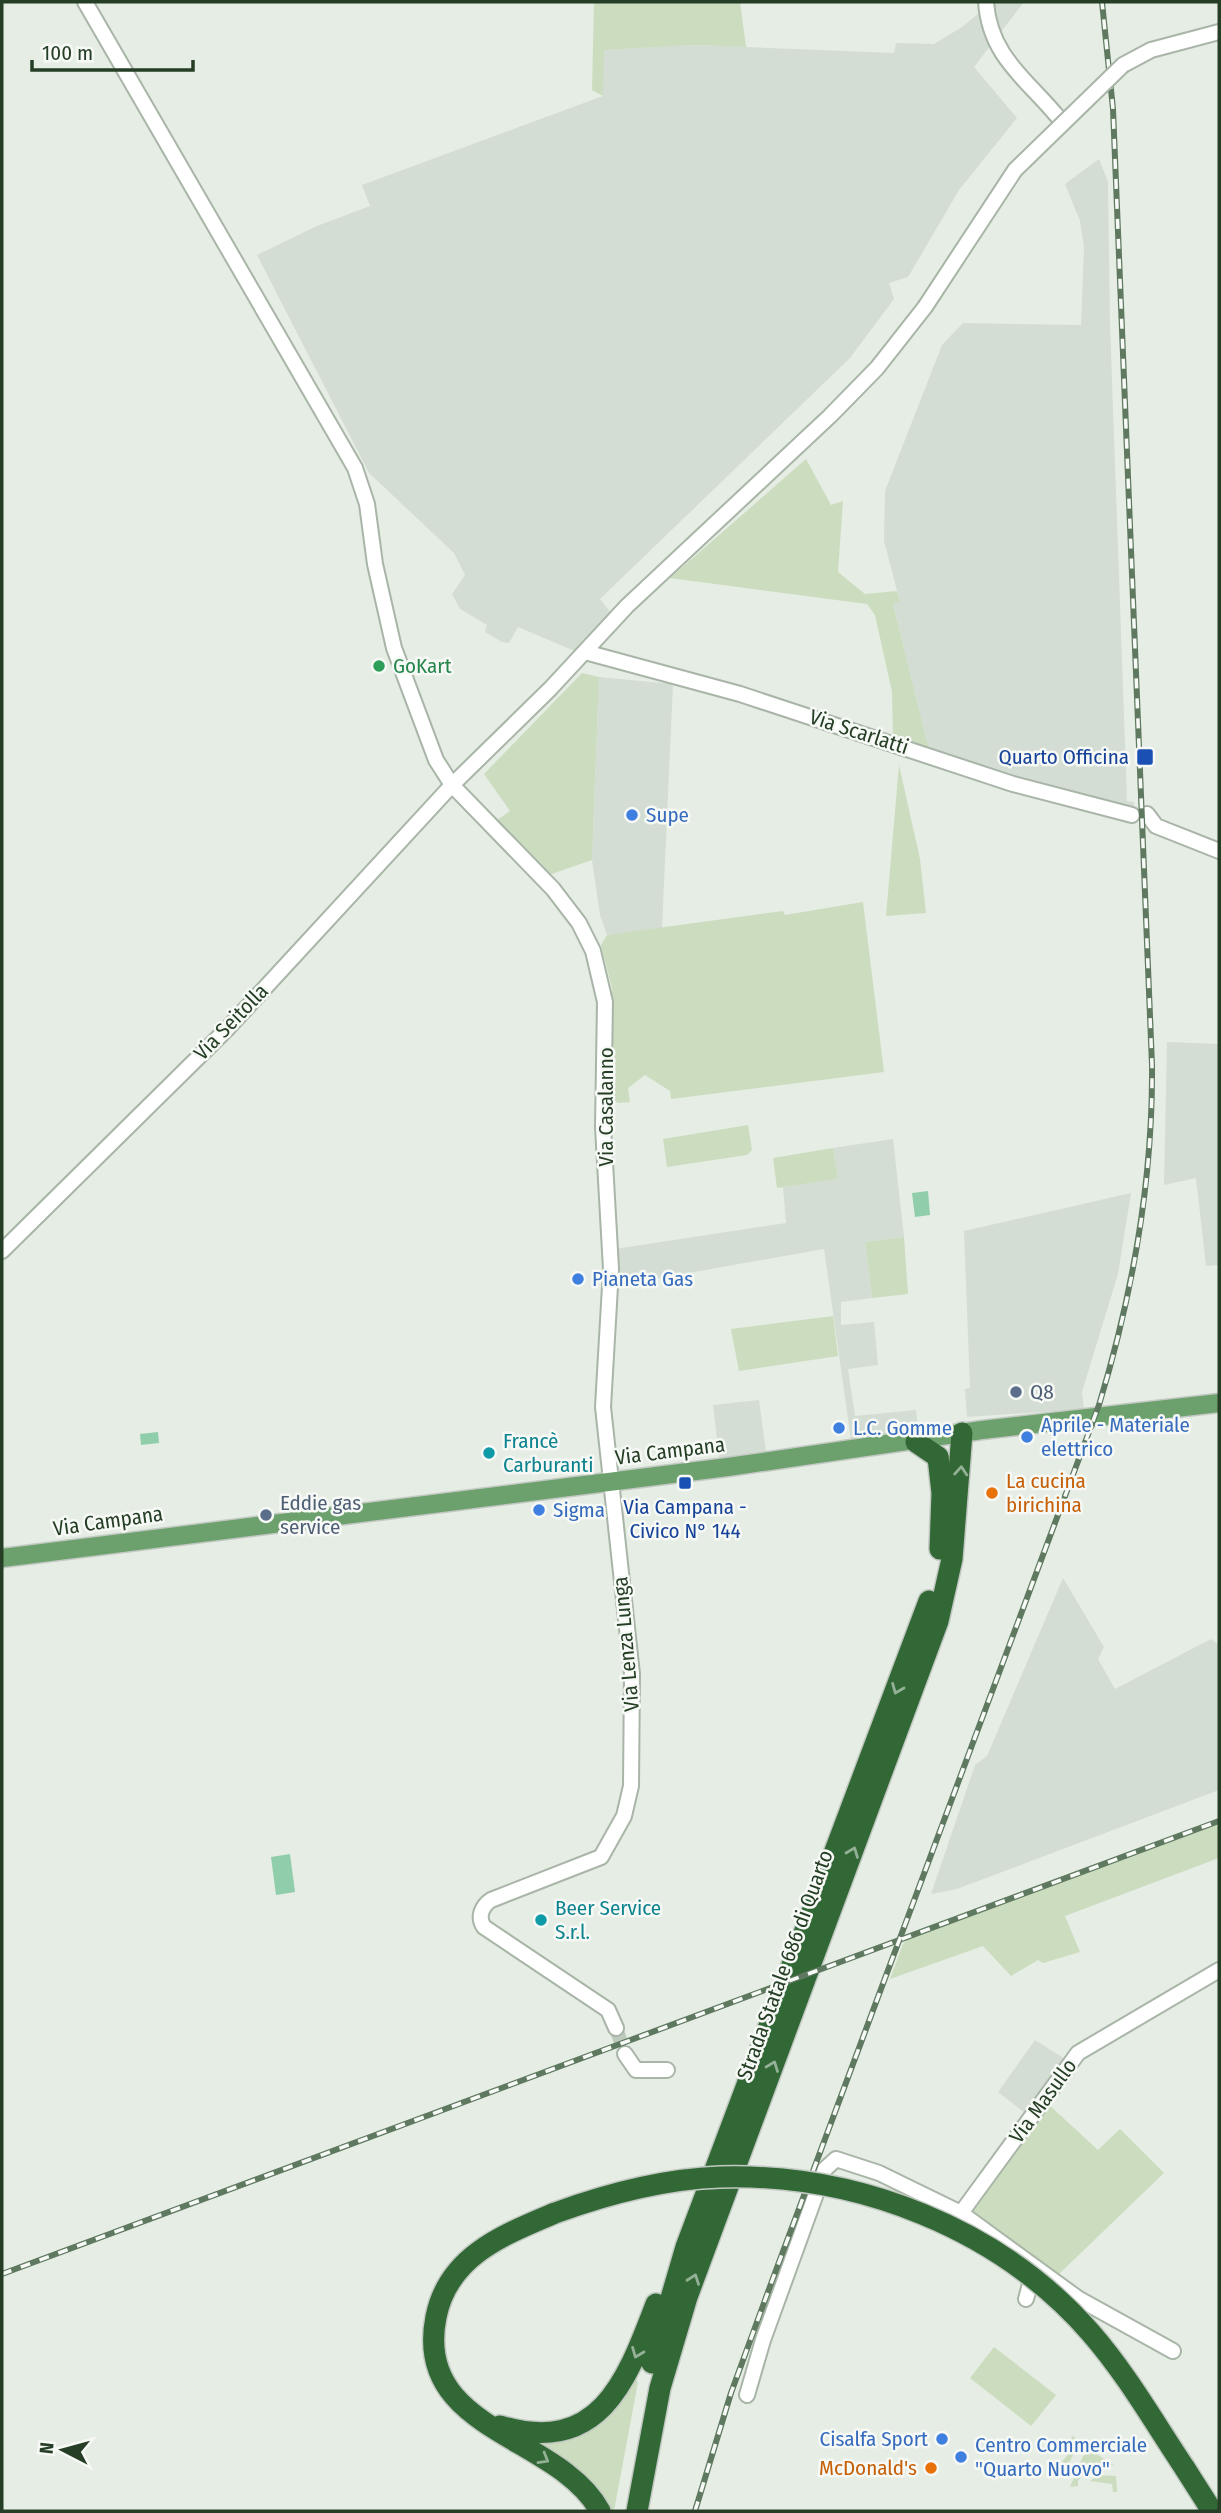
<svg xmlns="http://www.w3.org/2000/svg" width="1221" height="2513" viewBox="0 0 1221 2513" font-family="'Fira Sans Condensed',sans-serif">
	<rect width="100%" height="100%" fill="#e6ede4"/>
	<g fill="#d4ddd3">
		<path d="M993 2H1024L974 67 1017 118 959 190 908 277 889 283 894 299 850 358 600 599 611 613 577 652 518 627 509 643 502 642 485 632 487 625 460 609 452 594 465 575 454 553 369 473 257 255 317 226 370 206 362 185 603 96V50L694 45 894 53 896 43 934 44 962 27Z"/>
		<path d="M1099 159 1108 182 1110 324 1127 801 1134 802 1135 821 933 753 928 747 893 604 900 602 884 541 885 491 942 345 963 323 1081 325 1084 247 1080 221 1065 184Z"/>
		<path d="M599 677 673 684 662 928 607 935 600 915 592 860Z"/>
		<path d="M1167 1042 1219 1044V1265L1206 1266 1196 1178 1164 1185Z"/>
		<path d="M893 1139 904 1237 865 1242 872 1298 841 1302V1325L874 1322 878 1365 848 1369 855 1416 916 1410 919 1438 852 1447 824 1249 615 1286V1249L786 1223 783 1187 838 1179 833 1148Z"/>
		<path d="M1131 1193 1118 1274 1082 1392 1084 1409 967 1417 965 1389 970 1388 964 1231Z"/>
		<path d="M759 1400 767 1459 720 1465 713 1405Z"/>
		<path d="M1063 1578 1104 1647 1098 1659 1115 1689 1211 1639 1219 1645V1790L957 1889 931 1894 975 1765 987 1756Z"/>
		<path d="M1035 2040 1065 2059 1025 2113 998 2092Z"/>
	</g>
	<g fill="#ccdcbf">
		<path d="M594 2H740L746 47 694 45 604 50 603 96 592 90Z"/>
		<path d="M806 459 831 505 843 501 838 572 865 594 897 591 900 602 893 604 928 746 933 753 893 737 892 692 875 615 867 604 670 578Z"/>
		<path d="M582 673 599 677 592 860 546 876 493 823 510 811 484 774Z"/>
		<path d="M899 765 920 859 926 913 886 916Z"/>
		<path d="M863 902 884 1072 671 1099 670 1091 645 1075 628 1088 630 1102 618 1103 612 1099V988L601 945 607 935 783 911 785 915Z"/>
		<path d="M748 1125 752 1150 747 1155 667 1167 663 1139Z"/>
		<path d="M833 1148 838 1179 777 1188 773 1158Z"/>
		<path d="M904 1237 908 1294 872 1298 865 1242Z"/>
		<path d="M833 1316 838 1356 739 1371 731 1329Z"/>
		<path d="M1219 1824V1858L1065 1916 1080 1952 1043 1963 1038 1960 1011 1976 983 1946 890 1979 903 1944 908 1939Z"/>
		<path d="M1047 2103 1098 2150 1120 2129 1164 2173 1059 2274 974 2215 970 2208Z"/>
		<path d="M994 2347 1056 2395 1031 2426 970 2378Z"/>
		<path d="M634 2378 638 2382 614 2511H605L525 2439H543Z"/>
		<path d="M1073 2436 1079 2441 1064 2475 1056 2469 1077 2444 1071 2438Z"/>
		<path d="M1092 2451 1115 2466 1104 2463 1088 2466 1078 2481V2486L1070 2487 1083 2456Z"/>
		<path d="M1098 2475 1116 2476 1117 2492H1113L1112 2484 1090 2481Z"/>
	</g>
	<g fill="#90ceab">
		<path d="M928 1191 930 1215 915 1217 912 1193Z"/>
		<path d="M158 1432 159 1443 141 1445 140 1434Z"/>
		<path d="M290 1854 295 1892 276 1895 271 1857Z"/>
	</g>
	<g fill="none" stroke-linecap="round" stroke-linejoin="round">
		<path stroke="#bfcabe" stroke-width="14" stroke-dasharray="14 7" stroke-linecap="butt" d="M616 2028 625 2054"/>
		<g stroke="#a8b5a7" stroke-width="18">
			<g id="minor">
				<path d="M85 2 355 468 367 504 375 564 394 648 436 760 452 785 553 889 579 923 593 951 605 1002 603 1127 611 1269 603 1407 632 1674 631 1786 624 1816 601 1857 491 1900C482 1906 477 1917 484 1927L608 2010 616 2028"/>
				<path d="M986 2C990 59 1030 81 1062 122"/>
				<path d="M1123 65 1151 50 1219 32"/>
				<path d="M585 652 740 694 1013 784 1132 815"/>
				<path d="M1147 814 1156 826 1219 851"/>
				<path d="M2 1251 228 1028 452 785 550 689 627 606 830 416 877 368 925 307"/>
				<path d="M625 2054 636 2070H667"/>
				<path d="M961 2213 1078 2053 1219 1970"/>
				<path d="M1026 2299 1033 2273"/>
				<path d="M747 2395 763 2340 825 2169 836 2159 879 2173 961 2213 1079 2299 1173 2351"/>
			</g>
		</g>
		<g stroke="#c2c9c2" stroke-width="21">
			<path id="major" d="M2 1558 728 1467 982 1430 1219 1403"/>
		</g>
		<g stroke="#c2c9c2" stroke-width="24">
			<g id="highway">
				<path d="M916 1442 938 1457"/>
				<path d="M938 1457 942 1493 940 1549"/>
				<path d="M555 2213C503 2235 448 2256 436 2317 413 2432 558 2434 600 2511"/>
				<path d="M652 2363 686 2247 929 1601"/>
				<path d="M500 2426C600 2456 627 2380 656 2304"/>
				<path d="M1184 2467 1212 2511"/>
				<path d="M637 2511 660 2388 687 2297 938 1621 952 1559 962 1433"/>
			</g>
		</g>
		<use href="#minor" stroke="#fff" stroke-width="14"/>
		<use href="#major" stroke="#6ca06d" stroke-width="18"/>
		<use href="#highway" stroke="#326836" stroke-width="21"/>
		<g stroke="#5f7960" stroke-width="6">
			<g id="rail">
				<path d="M2 2274 1219 1821"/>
				<path d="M695 2511 731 2393 772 2281 1099 1405C1133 1293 1153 1182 1152 1065L1113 109 1102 2"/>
			</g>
		</g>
		<use href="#rail" stroke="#f6f9f5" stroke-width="3.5" stroke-dasharray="10" stroke-linecap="butt"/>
		<g stroke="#a8b5a7" stroke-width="18" stroke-linecap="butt">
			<path id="minor-bridge" d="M925 307 1015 170 1123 65"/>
		</g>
		<g stroke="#c2c9c2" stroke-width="24" stroke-linecap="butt">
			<path id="highway-bridge" d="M555 2213C607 2194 664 2179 720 2177 857 2173 999 2228 1090 2332 1126 2373 1154 2422 1184 2467"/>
		</g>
		<use href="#minor-bridge" stroke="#fff" stroke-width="14"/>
		<use href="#highway-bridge" stroke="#326836" stroke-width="21"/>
	</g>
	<defs><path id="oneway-chevron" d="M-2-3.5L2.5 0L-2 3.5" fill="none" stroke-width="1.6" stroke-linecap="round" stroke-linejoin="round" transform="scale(1.75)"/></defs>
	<g stroke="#94b096">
		<use href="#oneway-chevron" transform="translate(961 1471) rotate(-86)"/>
		<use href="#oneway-chevron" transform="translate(897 1689) rotate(112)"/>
		<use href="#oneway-chevron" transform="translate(853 1852) rotate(-69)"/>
		<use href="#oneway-chevron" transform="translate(773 2066) rotate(-69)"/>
		<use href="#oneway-chevron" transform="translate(694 2279) rotate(-70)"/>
		<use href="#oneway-chevron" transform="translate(637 2353) rotate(112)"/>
		<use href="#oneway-chevron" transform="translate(544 2459) rotate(30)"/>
	</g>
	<circle fill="#2e9e5b" stroke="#f6f9f5" stroke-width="2.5" cx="379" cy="666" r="7"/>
	<g fill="#1a4fb4" stroke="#f6f9f5" stroke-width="2.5">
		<rect x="1136" y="748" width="18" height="18" rx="3.5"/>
		<rect x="678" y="1476" width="14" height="14" rx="3.5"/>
	</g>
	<g fill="#3f7fe0" stroke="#f6f9f5" stroke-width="2.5">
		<circle cx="632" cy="815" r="7"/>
		<circle cx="578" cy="1279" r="7"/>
		<circle cx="839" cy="1428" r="7"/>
		<circle cx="1027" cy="1437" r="7"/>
		<circle cx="539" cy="1510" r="7"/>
		<circle cx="942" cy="2439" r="7"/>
		<circle cx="961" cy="2457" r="7"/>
	</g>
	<g fill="#5c6f8a" stroke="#f6f9f5" stroke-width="2.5">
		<circle cx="1016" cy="1392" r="7"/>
		<circle cx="266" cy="1515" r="7"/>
	</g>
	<g fill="#0f9aa8" stroke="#f6f9f5" stroke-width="2.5">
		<circle cx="489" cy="1453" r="7"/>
		<circle cx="541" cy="1920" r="7"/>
	</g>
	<g fill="#e8710a" stroke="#f6f9f5" stroke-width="2.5">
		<circle cx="992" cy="1493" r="7"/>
		<circle cx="931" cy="2468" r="7"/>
	</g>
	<g text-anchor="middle" stroke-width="5" stroke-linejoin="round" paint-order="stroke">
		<g font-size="21" fill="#27864d" stroke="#f6f9f5" text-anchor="start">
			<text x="393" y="673">GoKart</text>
		</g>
		<g font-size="21" fill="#253e25" stroke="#f6f9f5">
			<text transform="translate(859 732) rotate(18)" y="7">Via Scarlatti</text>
			<text transform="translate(231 1022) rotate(-46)" y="7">Via Seitolla</text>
			<text transform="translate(606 1107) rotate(-90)" y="7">Via Casalanno</text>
			<text transform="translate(670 1451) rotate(-7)" y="7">Via Campana</text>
			<text transform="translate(108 1521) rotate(-8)" y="7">Via Campana</text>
			<text transform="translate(626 1644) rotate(-95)" y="7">Via Lenza Lunga</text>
			<text transform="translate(785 1965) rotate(-70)" y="7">Strada Statale 686 di Quarto</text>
			<text transform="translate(1043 2101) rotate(-54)" y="7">Via Masullo</text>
		</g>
		<g font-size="21" fill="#164399" stroke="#f6f9f5" text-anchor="end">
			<text x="1129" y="764">Quarto Officina</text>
			<text x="685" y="1514" text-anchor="middle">Via Campana -<tspan x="685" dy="24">Civico N° 144</tspan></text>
		</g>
		<g font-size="21" fill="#366cbe" stroke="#f6f9f5" text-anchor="start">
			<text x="646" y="822">Supe</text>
			<text x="592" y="1286">Pianeta Gas</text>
			<text x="1041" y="1432">Aprile - Materiale<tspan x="1041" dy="24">elettrico</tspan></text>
			<text x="853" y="1435">L.C. Gomme</text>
			<text x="553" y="1517">Sigma</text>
			<text x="928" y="2446" text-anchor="end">Cisalfa Sport</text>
			<text x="975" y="2452">Centro Commerciale<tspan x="975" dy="24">"Quarto Nuovo"</tspan></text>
		</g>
		<g font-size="21" fill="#4e5e75" stroke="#f6f9f5" text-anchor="start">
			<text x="1030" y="1399">Q8</text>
			<text x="280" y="1510">Eddie gas<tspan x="280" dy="24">service</tspan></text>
		</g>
		<g font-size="21" fill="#0d838f" stroke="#f6f9f5" text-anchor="start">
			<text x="503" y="1448">Francè<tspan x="503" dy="24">Carburanti</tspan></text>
			<text x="555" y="1915">Beer Service<tspan x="555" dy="24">S.r.l.</tspan></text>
		</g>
		<g font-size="21" fill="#c56008" stroke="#f6f9f5" text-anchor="start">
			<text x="1006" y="1488">La cucina<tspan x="1006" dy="24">birichina</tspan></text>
			<text x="917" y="2475" text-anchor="end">McDonald's</text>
		</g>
	</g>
	<rect width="1221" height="2513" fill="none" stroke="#253e25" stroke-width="7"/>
	<g transform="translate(63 2450) rotate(276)" stroke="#f6f9f5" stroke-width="5" paint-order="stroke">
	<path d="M0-5L12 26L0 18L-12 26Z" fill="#253e25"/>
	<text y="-10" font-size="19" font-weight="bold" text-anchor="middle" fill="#253e25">N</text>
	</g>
	<path d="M32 60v10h161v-10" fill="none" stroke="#253e25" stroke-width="3.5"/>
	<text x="42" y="60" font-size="21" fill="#253e25" stroke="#f6f9f5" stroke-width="5" paint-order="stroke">100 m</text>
</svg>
